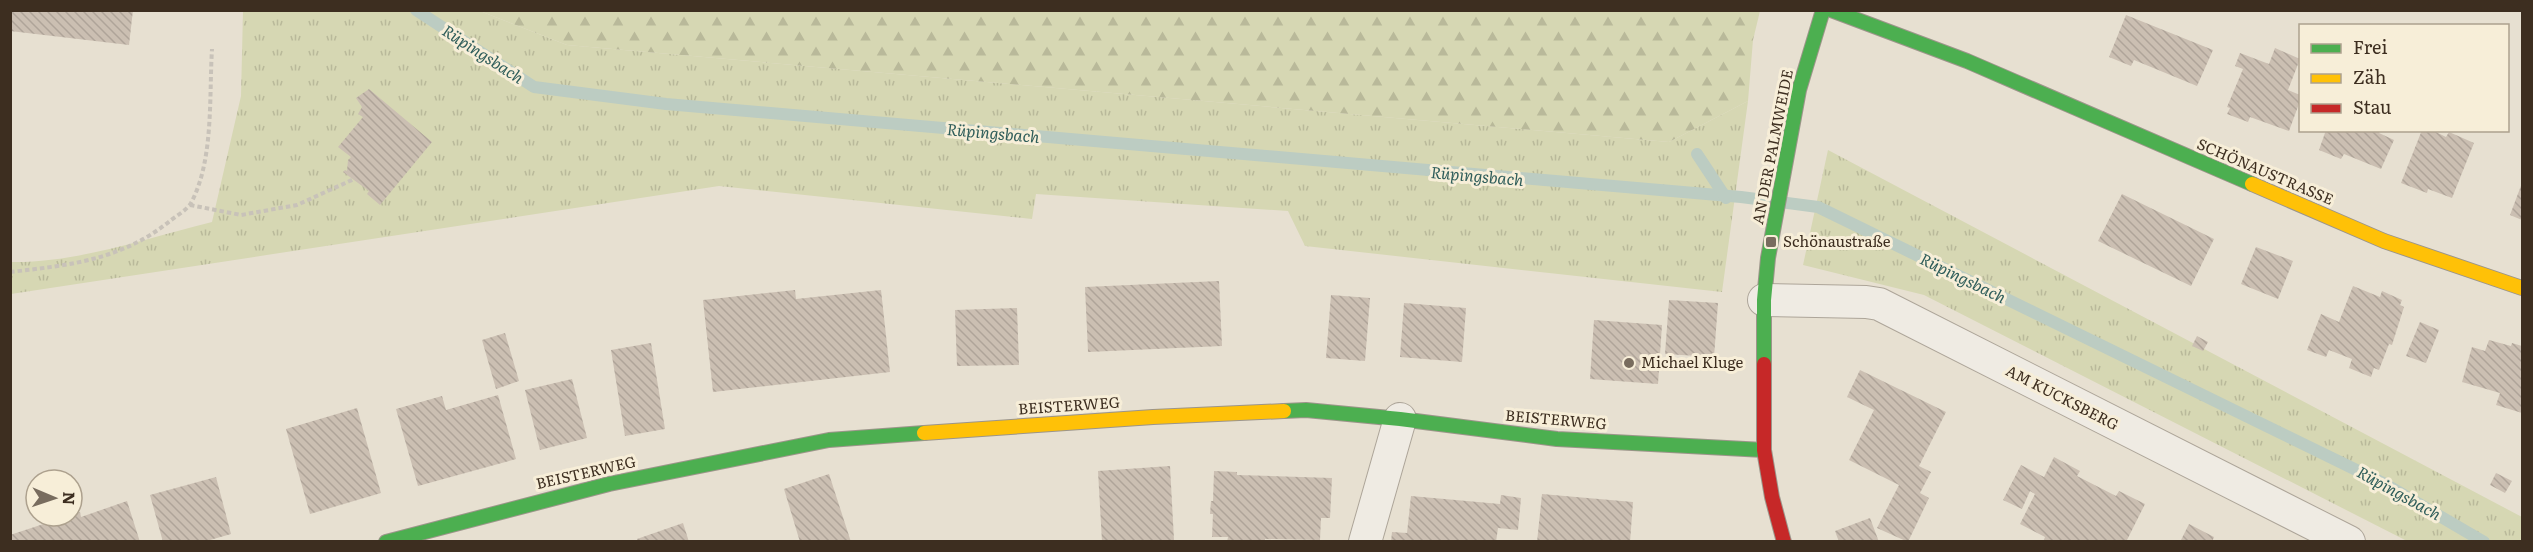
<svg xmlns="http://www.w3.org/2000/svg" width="2533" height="552" viewBox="0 0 2533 552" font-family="Literata,serif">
	<defs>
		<pattern id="grass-tufts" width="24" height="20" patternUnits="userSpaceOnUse" patternTransform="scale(1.5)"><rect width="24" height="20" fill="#d6d7b3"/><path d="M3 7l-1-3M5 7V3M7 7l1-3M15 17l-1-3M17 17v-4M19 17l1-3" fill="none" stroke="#b9b99a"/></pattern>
		<pattern id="forest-firs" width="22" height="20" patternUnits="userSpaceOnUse" patternTransform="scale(1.5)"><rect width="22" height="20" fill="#d6d7b3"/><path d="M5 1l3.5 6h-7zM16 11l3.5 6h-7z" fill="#b9b99a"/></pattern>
		<pattern id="building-back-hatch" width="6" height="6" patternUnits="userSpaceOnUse" patternTransform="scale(1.5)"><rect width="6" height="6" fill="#cbbfb2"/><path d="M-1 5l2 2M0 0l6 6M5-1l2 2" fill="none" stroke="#afa499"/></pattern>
	</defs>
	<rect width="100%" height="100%" fill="#e7e0d1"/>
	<g fill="url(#grass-tufts)">
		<path d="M243 11H480L567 45 1669 142 1748 101 1722 292 1305 246 1288 211 1036 194 1032 219 719 186 11 294V262C78 263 147 238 212 222L241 96Z"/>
		<path d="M1828 150 2522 517V541H2407L1924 295 1803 265Z"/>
	</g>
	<path fill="url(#forest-firs)" d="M480 11 1760 10V11L1753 40 1748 101 1669 142 567 45Z"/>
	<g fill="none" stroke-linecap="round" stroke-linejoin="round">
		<g stroke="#bcccc2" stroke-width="12">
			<path d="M416 10 534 87 666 104 1741 197 1818 207 2385 484 2484 542"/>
			<path d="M1697 154 1726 198"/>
		</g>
	</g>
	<g fill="url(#building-back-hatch)">
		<path d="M10 10H133L129 45 10 31Z"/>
		<path d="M2126 15 2213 50 2197 86 2134 60 2131 66 2109 57Z"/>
		<path d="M2275 48 2300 59 2288 90 2300 95V101L2289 131 2250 117 2248 122 2227 114 2230 108 2227 107 2243 69 2235 66 2240 53 2269 64Z"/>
		<path d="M369 89 432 142 380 205 367 194 369 191 343 172 345 170 347 171 348 160 351 157 338 147 363 117 358 114 362 107 356 98Z"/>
		<path d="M2326 130H2380L2379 133 2394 140 2381 169 2344 154 2341 159 2319 150Z"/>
		<path d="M2422 130H2432L2446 137 2449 132 2474 143 2452 198 2428 189 2427 193 2401 183Z"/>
		<path d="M2522 183V220L2510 215Z"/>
		<path d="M2122 194 2214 239 2191 286 2098 241Z"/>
		<path d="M2256 247 2293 261 2278 299 2241 284Z"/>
		<path d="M1219 281 1222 346 1088 352 1085 287Z"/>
		<path d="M2353 286 2380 297 2382 291 2402 300 2400 305 2404 307 2392 345 2389 344 2379 370 2374 368 2371 377 2349 368 2352 359 2329 350 2326 357 2307 350 2321 314 2339 322Z"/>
		<path d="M795 290 796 299 881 290 890 372 713 392 703 300Z"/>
		<path d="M1331 295 1370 298 1365 361 1326 358Z"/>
		<path d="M1669 300 1718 303 1714 357 1665 354Z"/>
		<path d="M1404 303 1466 308 1462 362 1400 357Z"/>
		<path d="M1017 308 1019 365 957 366 955 310Z"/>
		<path d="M1594 320 1662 325 1658 384 1590 379Z"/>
		<path d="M2420 322 2439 330 2426 363 2406 356Z"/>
		<path d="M505 333 519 381 496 389 482 340Z"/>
		<path d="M2197 336 2208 342 2203 351 2192 346Z"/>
		<path d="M2489 340 2511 346 2512 343 2522 346V413L2496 405 2500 393 2462 382 2472 347 2485 351Z"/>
		<path d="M651 343 665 429 625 436 611 350Z"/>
		<path d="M1860 370 1946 412 1919 466 1931 472 1920 493 1929 498 1908 542 1877 528 1899 485 1849 460 1874 410 1847 397Z"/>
		<path d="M572 379 587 438 540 450 525 390Z"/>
		<path d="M498 395 516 459 418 486 396 409 442 396 446 410Z"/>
		<path d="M357 408 381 493 310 514 286 429Z"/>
		<path d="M2054 457 2080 471 2077 476 2116 496 2119 491 2145 504 2126 542H2043L2045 537 2020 524 2035 494 2030 491 2022 509 2003 500 2021 465 2044 477Z"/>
		<path d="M1170 466 1174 540 1102 542 1098 471Z"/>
		<path d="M1214 471 1237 472V475L1332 478 1330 518H1321L1320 540 1265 539V542H1227L1228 537H1212L1213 514H1210L1211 501H1213Z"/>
		<path d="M2496 473 2512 481 2505 493 2490 485Z"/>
		<path d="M829 474 851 542H800L784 489Z"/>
		<path d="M216 477 231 534 203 542H163L150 495Z"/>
		<path d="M1542 494 1633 502 1630 542H1537Z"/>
		<path d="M1501 495 1521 498 1518 530 1498 528 1496 542H1391L1392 532 1407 533 1411 496 1500 504Z"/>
		<path d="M127 501 140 542H10V535L80 512 81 517Z"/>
		<path d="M1870 518 1879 542H1839L1835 531Z"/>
		<path d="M683 523 689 542H638L637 539Z"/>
		<path d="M2189 524 2214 537 2212 542H2180Z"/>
	</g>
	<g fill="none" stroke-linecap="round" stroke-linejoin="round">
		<g stroke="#ada599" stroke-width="34">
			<g id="street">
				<path d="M1764 300 1866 302 1879 304 2349 542"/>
				<path d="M1365 542 1400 419"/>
			</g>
		</g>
		<g stroke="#9c958a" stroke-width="16">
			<g id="fast">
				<path d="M1831 10 1967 61 2252 184"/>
				<path d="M1764 364V300L1768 258 1799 90 1823 10"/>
				<path d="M1284 411 1306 410 1400 419 1557 439 1764 450"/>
				<path d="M386 542 609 484 829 440 924 433"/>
			</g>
		</g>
		<g stroke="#9c958a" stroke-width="16">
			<g id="slow">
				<path d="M2252 184 2384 241 2522 288"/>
				<path d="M924 433 1153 417 1284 411"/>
			</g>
		</g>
		<g stroke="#9c958a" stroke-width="16">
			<path id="jam" d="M1764 364V450L1772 497 1784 542"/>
		</g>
		<g stroke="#c8c2b9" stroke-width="4" stroke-dasharray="4.5 3" stroke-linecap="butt">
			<path d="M190 205 241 215 297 205 354 179"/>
			<path d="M10 272C71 265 121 260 170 221 176 216 187 210 191 203 214 160 209 97 212 49"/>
		</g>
		<use href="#street" stroke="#efebe3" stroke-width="32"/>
		<use href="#fast" stroke="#4caf50" stroke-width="14"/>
		<use href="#slow" stroke="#ffc107" stroke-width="14"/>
		<use href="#jam" stroke="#c62828" stroke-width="14"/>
	</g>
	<g fill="#786c5e" stroke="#f7eed8" stroke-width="2">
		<rect x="1765" y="236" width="12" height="12" rx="3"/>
		<circle cx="1629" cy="363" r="6"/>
	</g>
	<g text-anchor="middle" stroke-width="6" stroke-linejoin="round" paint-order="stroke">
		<g font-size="15" fill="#3d2e20" stroke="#f7eed8">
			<text transform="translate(1773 147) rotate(-79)" y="5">AN DER PALMWEIDE</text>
			<text transform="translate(2265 172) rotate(23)" y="5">SCHÖNAUSTRASSE</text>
			<text transform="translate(2062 398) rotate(27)" y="5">AM KUCKSBERG</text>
			<text transform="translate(1069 406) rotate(-4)" y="5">BEISTERWEG</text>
			<text transform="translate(1556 420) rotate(5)" y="5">BEISTERWEG</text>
			<text transform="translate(586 473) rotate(-13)" y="5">BEISTERWEG</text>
		</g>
		<g font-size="15" fill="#3d2e20" stroke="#f7eed8" text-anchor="start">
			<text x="1783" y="247">Schönaustraße</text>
			<text x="1641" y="368">Michael Kluge</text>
		</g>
		<g font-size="16" font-style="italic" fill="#2f5d5a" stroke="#f7eed8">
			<text transform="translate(483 54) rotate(33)" y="6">Rüpingsbach</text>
			<text transform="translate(993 133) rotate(5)" y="6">Rüpingsbach</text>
			<text transform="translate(1477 176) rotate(5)" y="6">Rüpingsbach</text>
			<text transform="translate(1963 278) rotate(26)" y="6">Rüpingsbach</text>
			<text transform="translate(2399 493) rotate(29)" y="6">Rüpingsbach</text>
		</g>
	</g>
	<rect width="2533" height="552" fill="none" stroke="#3d2e20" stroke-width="24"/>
	<rect x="2299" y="24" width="210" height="108" fill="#f7eed8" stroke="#ada18e" stroke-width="1.5"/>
	<rect x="2311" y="44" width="30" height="9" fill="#4caf50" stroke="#ada18e" stroke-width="1.5"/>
	<text x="2353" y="54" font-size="18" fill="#3d2e20">Frei</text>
	<rect x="2311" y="74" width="30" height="9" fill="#ffc107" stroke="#ada18e" stroke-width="1.5"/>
	<text x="2353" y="84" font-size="18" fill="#3d2e20">Zäh</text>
	<rect x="2311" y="104" width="30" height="9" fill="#c62828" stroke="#ada18e" stroke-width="1.5"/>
	<text x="2353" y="114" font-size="18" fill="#3d2e20">Stau</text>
	<g transform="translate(54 498) rotate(92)"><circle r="28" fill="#f7eed8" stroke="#ada18e" stroke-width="1.5"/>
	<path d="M0-4.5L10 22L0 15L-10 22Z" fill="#786c5e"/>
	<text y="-9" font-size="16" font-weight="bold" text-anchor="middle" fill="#3d2e20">N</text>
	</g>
</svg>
